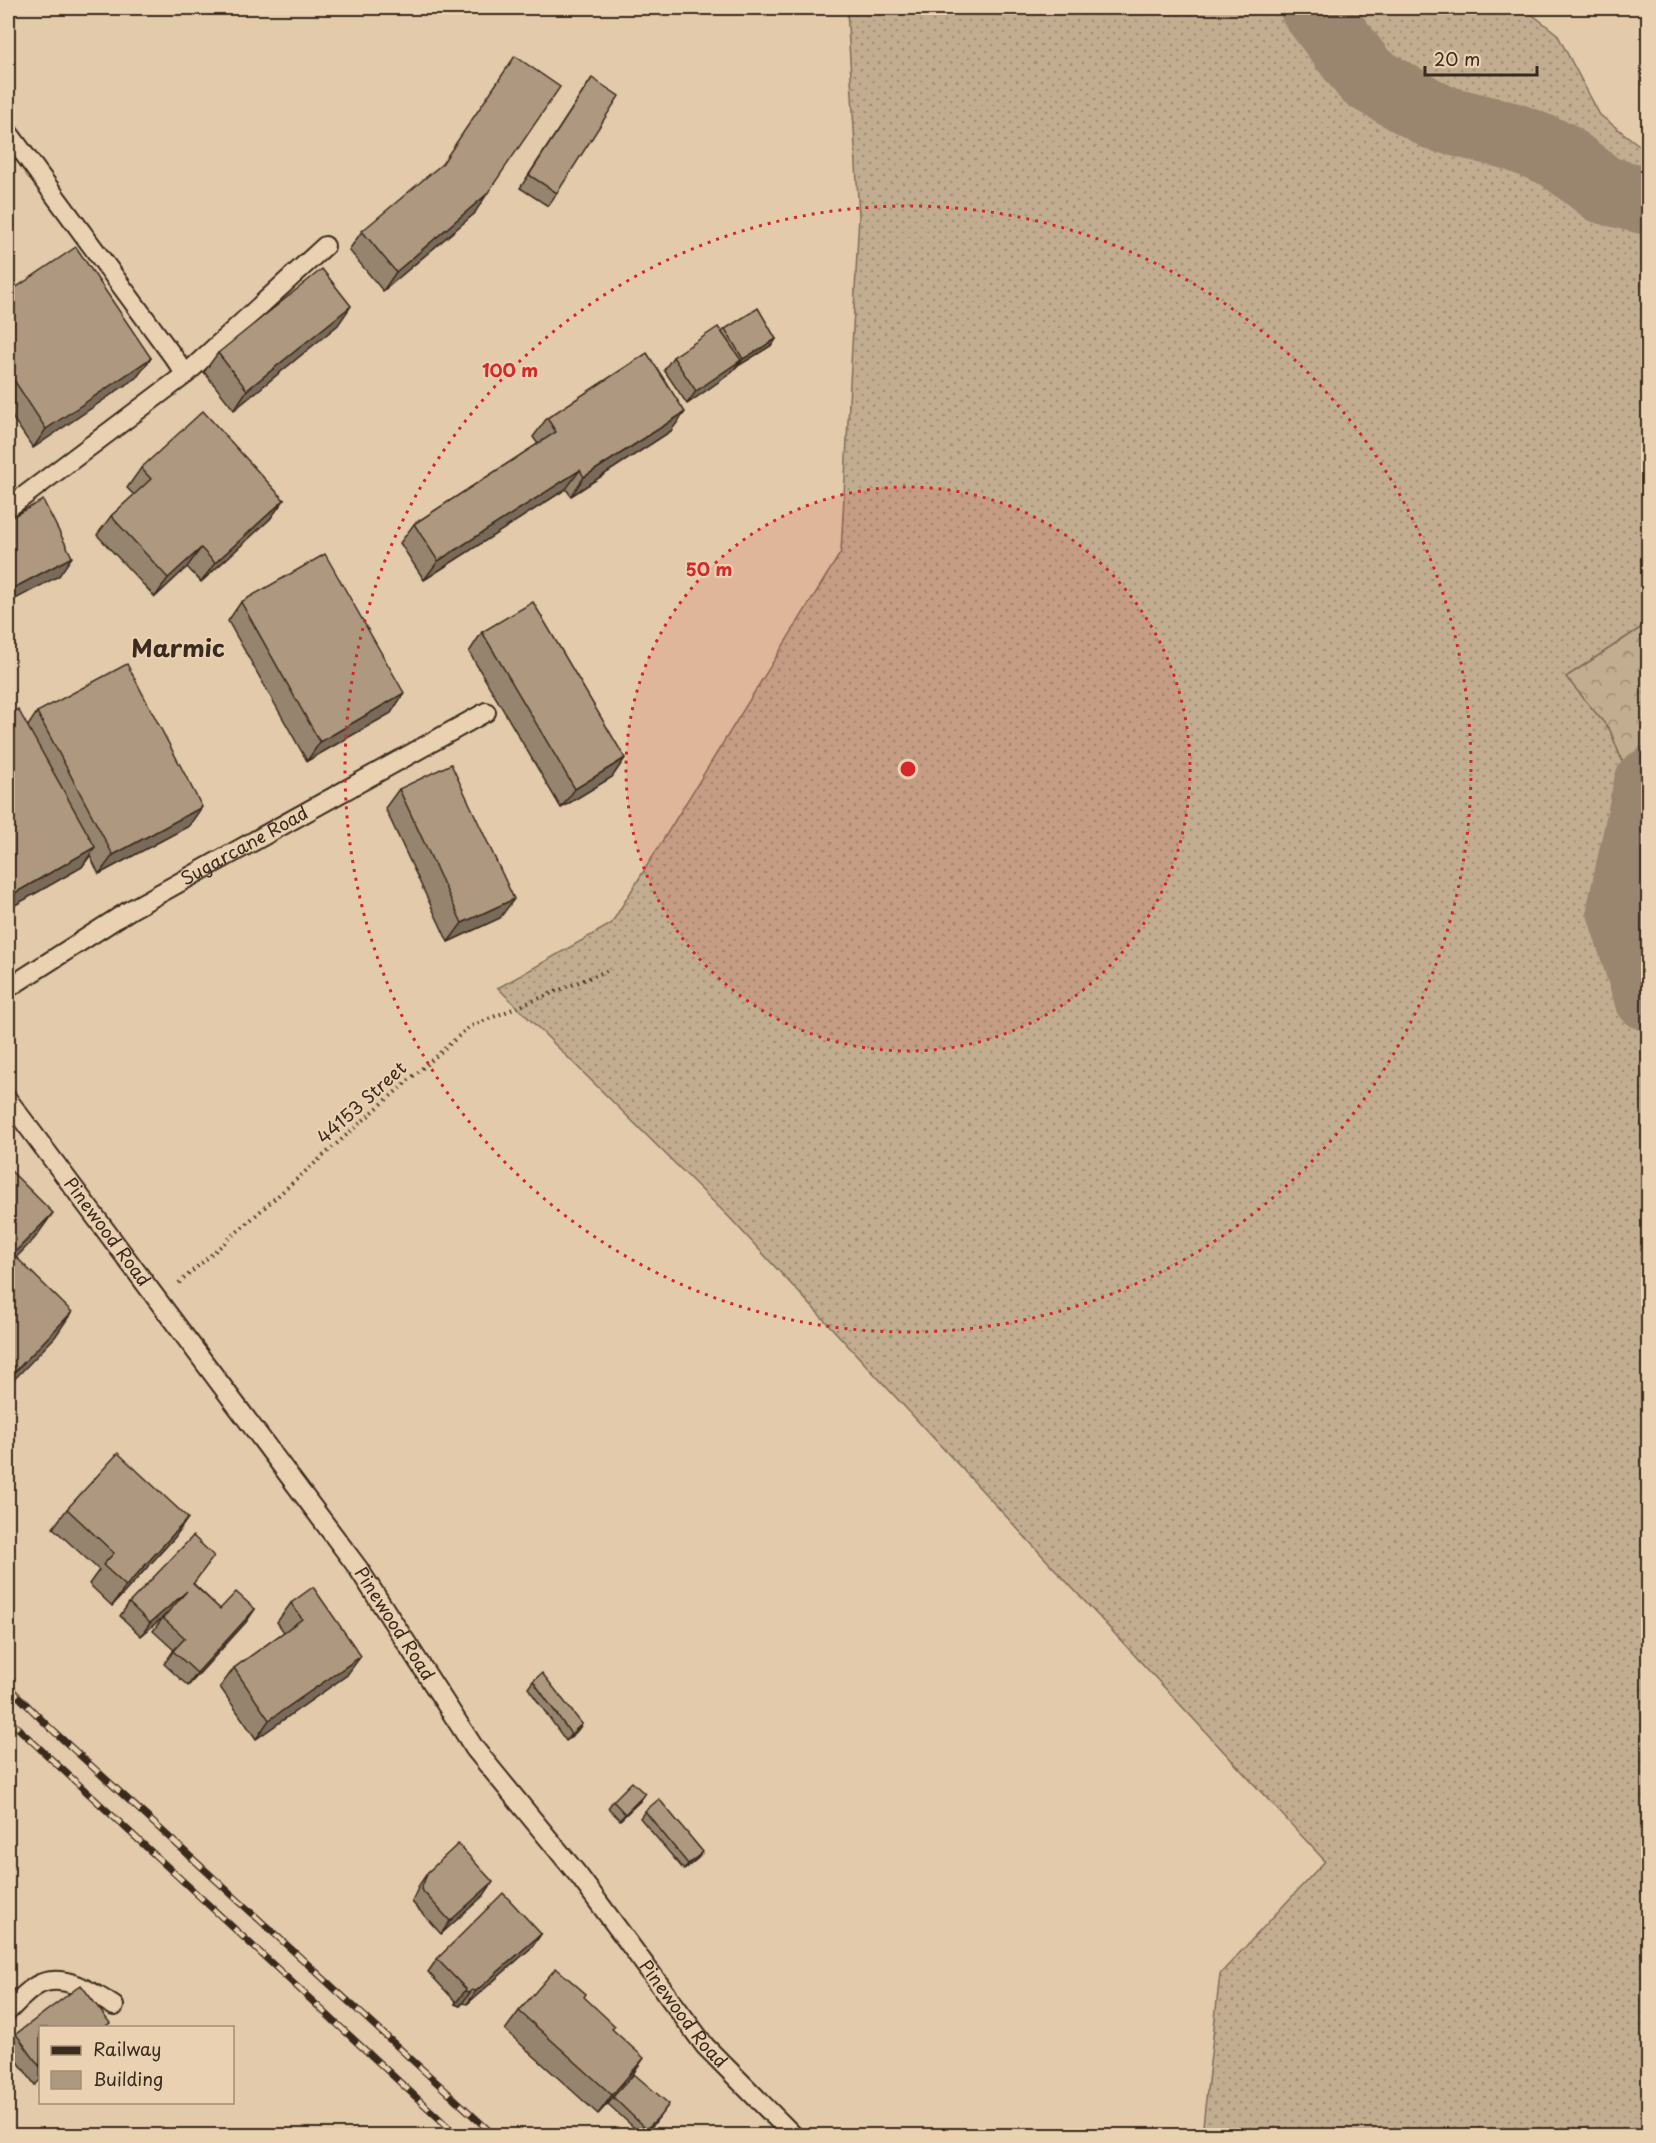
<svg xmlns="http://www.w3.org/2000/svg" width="1656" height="2143" viewBox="0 0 1656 2143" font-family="'Playpen Sans',sans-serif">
	<defs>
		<pattern id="grass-dots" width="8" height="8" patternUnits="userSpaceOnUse" patternTransform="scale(1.5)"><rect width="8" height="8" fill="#c3ad91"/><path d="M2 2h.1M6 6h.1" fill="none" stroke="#a08d76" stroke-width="1.8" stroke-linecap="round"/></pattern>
		<pattern id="forest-crowns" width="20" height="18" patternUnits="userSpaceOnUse" patternTransform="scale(1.5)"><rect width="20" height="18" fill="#c3ad91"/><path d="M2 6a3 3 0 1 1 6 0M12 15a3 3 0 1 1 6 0" fill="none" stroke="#a08d76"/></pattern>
	</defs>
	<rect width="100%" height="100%" fill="#e2caab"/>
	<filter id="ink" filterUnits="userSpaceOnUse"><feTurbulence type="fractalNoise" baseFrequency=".0167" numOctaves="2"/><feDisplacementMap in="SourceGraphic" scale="12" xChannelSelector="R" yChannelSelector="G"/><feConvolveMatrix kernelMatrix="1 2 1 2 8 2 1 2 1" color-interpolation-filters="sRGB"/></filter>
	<g filter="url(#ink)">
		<path fill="url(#grass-dots)" stroke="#7f6c58" stroke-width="1.5" d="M847 8H1524L1557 34 1600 115 1648 152V623L1566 677 1610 730 1648 827V2135H1202L1220 1974 1325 1861 729 1217 498 988 611 924 841 552 859 216Z"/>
		<path fill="url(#forest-crowns)" stroke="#7f6c58" stroke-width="1.5" d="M1648 623V827L1610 730 1566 677Z"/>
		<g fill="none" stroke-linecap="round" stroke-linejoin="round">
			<g stroke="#9a856e" stroke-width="68">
				<path d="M1314 8 1366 77 1439 118 1511 136 1557 154 1604 190 1648 201"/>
				<path d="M1648 783 1621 910 1648 997"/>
			</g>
			<g stroke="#3b2a1e" stroke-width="22">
				<g id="service">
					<path d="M8 132 186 374"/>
					<path d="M8 508 186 374 325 246"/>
					<path id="s1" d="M8 988 130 910 486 712"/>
					<path id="s2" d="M8 1100 358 1568 475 1749 579 1876 705 2046 794 2136"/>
					<path d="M8 2011C16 2003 26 1992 36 1986 62 1971 92 1992 114 2006"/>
				</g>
			</g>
			<path stroke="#3b2a1e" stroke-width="4" stroke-dasharray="1.5 4.5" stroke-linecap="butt" d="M179 1283 469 1027 611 969"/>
			<use href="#service" stroke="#e9d1b1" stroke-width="18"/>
			<g stroke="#3b2a1e" stroke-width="7">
				<g id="rail">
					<path d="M8 1686 48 1726 495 2136"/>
					<path d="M8 1719 458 2136"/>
				</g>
			</g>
			<use href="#rail" stroke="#e9d1b1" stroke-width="4.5" stroke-dasharray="14" stroke-linecap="butt"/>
		</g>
		<g fill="#96846e" stroke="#3b2a1e" stroke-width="1.5">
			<path d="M724 8H740L736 14Z"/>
			<path d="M592 78 557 193 548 206 520 188Z"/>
			<path d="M474 214 383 291 349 250 362 231Z"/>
			<path d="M8 293 151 358 137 377 33 448 8 411Z"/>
			<path d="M338 325 234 410 204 372 218 353Z"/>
			<path d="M725 329 776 339 772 345 738 366V365L731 373 687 404 664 370 673 357 722 332Z"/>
			<path d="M547 418 671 431 571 496 566 489 424 580 400 543 414 524 538 444 533 437Z"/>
			<path d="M141 468 284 500 270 519 201 582 187 567 155 597 97 535 111 516 134 495 127 488Z"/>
			<path d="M241 602 404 693 391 713 307 761 228 621Z"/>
			<path d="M482 632 625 758 612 777 561 808 469 652Z"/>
			<path d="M37 712 189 826 99 874 90 856 82 867 8 909V715L28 726Z"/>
			<path d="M399 789 500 918 448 942 385 808Z"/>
			<path d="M67 1509 175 1537 112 1606 89 1584 99 1570 53 1528Z"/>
			<path d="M194 1584 220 1609H255L246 1622 188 1686 164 1664 174 1650 153 1631 165 1615 141 1636 120 1616 129 1603Z"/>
			<path d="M291 1603 347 1675 256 1739 220 1687 234 1668 284 1632 277 1622Z"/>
			<path d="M533 1681 582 1724 577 1731 566 1741 528 1688Z"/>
			<path d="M645 1794 640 1801 620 1820 608 1808 613 1801Z"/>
			<path d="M645 1811 698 1858 684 1870 640 1818Z"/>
			<path d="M428 1872 484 1895 441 1934 412 1902 419 1885Z"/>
			<path d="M541 1934 532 1947 467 2004 463 2003 460 2006 455 2004 456 2002 428 1972 437 1959Z"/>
			<path d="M584 1998 612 2029 631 2077 654 2124 642 2135 608 2104 611 2100 598 2114 505 2030 519 2011Z"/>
			<path d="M40 2028V2080L35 2085 8 2048V2045L16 2034Z"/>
		</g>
		<g fill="#7a6b5a" stroke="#3b2a1e" stroke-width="1.5">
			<path d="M487 194 474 214 383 291 396 272Z"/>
			<path d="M351 306 338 325 234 410 247 390Z"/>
			<path d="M776 339 772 345 738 366 743 359Z"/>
			<path d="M151 358 137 377 33 448 46 429Z"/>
			<path d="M741 360 731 373 687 404 696 391Z"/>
			<path d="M685 412 671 431 571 496 584 477Z"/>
			<path d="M580 470 566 489 424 580 438 561Z"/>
			<path d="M284 500 270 519 201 582 215 563Z"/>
			<path d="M201 548 187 567 155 597 168 578Z"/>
			<path d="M72 557 59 576 8 603V591Z"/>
			<path d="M404 693 391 713 307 761 320 742Z"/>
			<path d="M625 758 612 777 561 808 575 789Z"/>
			<path d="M202 807 189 826 99 874 113 855Z"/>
			<path d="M95 847 82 867 8 909V897Z"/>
			<path d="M514 899 500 918 448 942 462 923Z"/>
			<path d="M53 1213 35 1238 8 1266 13 1254Z"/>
			<path d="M72 1312 55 1337 8 1386V1379Z"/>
			<path d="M188 1518 175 1537 112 1606 126 1586Z"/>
			<path d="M187 1591 178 1604 141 1636 150 1623Z"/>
			<path d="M255 1609 246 1622 188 1686 197 1673Z"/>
			<path d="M361 1656 347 1675 256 1739 269 1720Z"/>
			<path d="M582 1724 577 1731 566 1741 571 1734Z"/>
			<path d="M645 1794 640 1801 620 1820 625 1814Z"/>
			<path d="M703 1852 698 1858 684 1870 688 1864Z"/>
			<path d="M493 1882 484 1895 441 1934 450 1921Z"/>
			<path d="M541 1934 532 1947 467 2004 476 1991Z"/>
			<path d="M472 1990 460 2006 455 2004 465 1991Z"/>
			<path d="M644 2058 631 2077 598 2114 612 2095Z"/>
			<path d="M669 2104 654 2124 642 2135 646 2129Z"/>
		</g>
		<g fill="#ae9980" stroke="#3b2a1e" stroke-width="1.5">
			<path d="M515 56 560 87 487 194 396 272 362 231 442 164Z"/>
			<path d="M592 78 619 96 557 193 529 175Z"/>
			<path d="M76 247 151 358 46 429 8 371V293Z"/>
			<path d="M322 269 351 306 247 390 218 353Z"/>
			<path d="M758 308 776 339 743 359 725 329Z"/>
			<path d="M718 327 741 360 696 391 673 357Z"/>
			<path d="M647 353 685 412 584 477 580 470 438 561 414 524 556 432 547 418Z"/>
			<path d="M203 411 284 500 215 563 201 548 168 578 111 516 151 479 141 468Z"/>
			<path d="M43 500 72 557 8 591V519Z"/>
			<path d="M325 554 404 693 320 742 241 602Z"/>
			<path d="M533 602 625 758 575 789 482 632Z"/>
			<path d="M127 664 202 807 113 855 37 712Z"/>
			<path d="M18 709 95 847 8 897V715Z"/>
			<path d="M451 764 514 899 462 923 399 789Z"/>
			<path d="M8 1168 53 1213 13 1254 72 1312 8 1379Z"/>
			<path d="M118 1453 188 1518 126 1586 103 1565 114 1553 67 1509Z"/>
			<path d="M193 1536 214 1556 193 1584 220 1609 236 1592 255 1609 197 1673 173 1651 185 1638 163 1618 187 1591 150 1623 129 1603Z"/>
			<path d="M313 1587 361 1656 269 1720 234 1668 302 1619 291 1603Z"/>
			<path d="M542 1673 582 1724 571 1734 533 1681Z"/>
			<path d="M632 1782 645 1794 625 1814 613 1801Z"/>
			<path d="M659 1799 703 1852 688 1864 645 1811Z"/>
			<path d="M458 1844 493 1882 450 1921 421 1889 428 1872Z"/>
			<path d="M8 1852 11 1856 8 1860Z"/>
			<path d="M503 1893 541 1934 476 1991 472 1990 469 1992 465 1991 466 1989 437 1959Z"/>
			<path d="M556 1968 586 1994 584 1997 615 2026 612 2029 644 2058 612 2095 519 2011Z"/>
			<path d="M81 1985 110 2023 103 2028H40V2067L16 2034Z"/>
			<path d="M634 2074 669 2104 659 2117 646 2129 613 2097Z"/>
		</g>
	</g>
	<circle cx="908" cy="769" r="282" fill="#d62828" fill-opacity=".12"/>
	<g fill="none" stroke="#d62828" stroke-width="3" stroke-dasharray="3 6">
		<circle cx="908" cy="769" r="282"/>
		<circle cx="908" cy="769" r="563"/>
	</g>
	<g text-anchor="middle" stroke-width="4.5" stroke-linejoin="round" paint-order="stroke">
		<g font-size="18" fill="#3b2a1e" stroke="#e9d1b1">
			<text dy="6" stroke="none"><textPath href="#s1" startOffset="276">Sugarcane Road</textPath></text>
			<text transform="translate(362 1103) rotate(-42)" y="6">44153 Street</text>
			<text dy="6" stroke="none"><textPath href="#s2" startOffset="165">Pinewood Road</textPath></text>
			<text dy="6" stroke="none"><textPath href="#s2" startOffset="651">Pinewood Road</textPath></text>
			<text dy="6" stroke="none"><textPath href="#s2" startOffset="1137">Pinewood Road</textPath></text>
		</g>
		<g font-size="24" font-weight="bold" fill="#3b2a1e" stroke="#e9d1b1">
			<text x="178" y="657">Marmic</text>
		</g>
	</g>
	<circle cx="908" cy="769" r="9" fill="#d62828" stroke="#e9d1b1" stroke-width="3"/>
	<g font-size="18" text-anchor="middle" font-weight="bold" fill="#d62828" stroke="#e9d1b1" stroke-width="4.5" stroke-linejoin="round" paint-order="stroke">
		<text x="510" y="377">100 m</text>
		<text x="709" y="576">50 m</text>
	</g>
	<rect width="1656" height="2143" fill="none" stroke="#e9d1b1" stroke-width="30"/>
	<rect x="15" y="15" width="1626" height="2113" fill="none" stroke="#3b2a1e" stroke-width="2" filter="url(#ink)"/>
	<rect x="39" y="2026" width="195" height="78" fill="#e9d1b1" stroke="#a38e76" stroke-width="1.5"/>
	<rect x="51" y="2046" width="30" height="9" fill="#3b2a1e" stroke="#a38e76" stroke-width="1.5"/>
	<text x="93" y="2056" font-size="18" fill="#3b2a1e">Railway</text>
	<rect x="51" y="2071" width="30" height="18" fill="#ae9980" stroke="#a38e76" stroke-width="1.5"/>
	<text x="93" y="2086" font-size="18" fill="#3b2a1e">Building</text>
	<path d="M1425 66v9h112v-9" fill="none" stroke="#3b2a1e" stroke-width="3"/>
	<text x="1434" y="66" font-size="18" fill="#3b2a1e" stroke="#e9d1b1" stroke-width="4.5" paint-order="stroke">20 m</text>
</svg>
